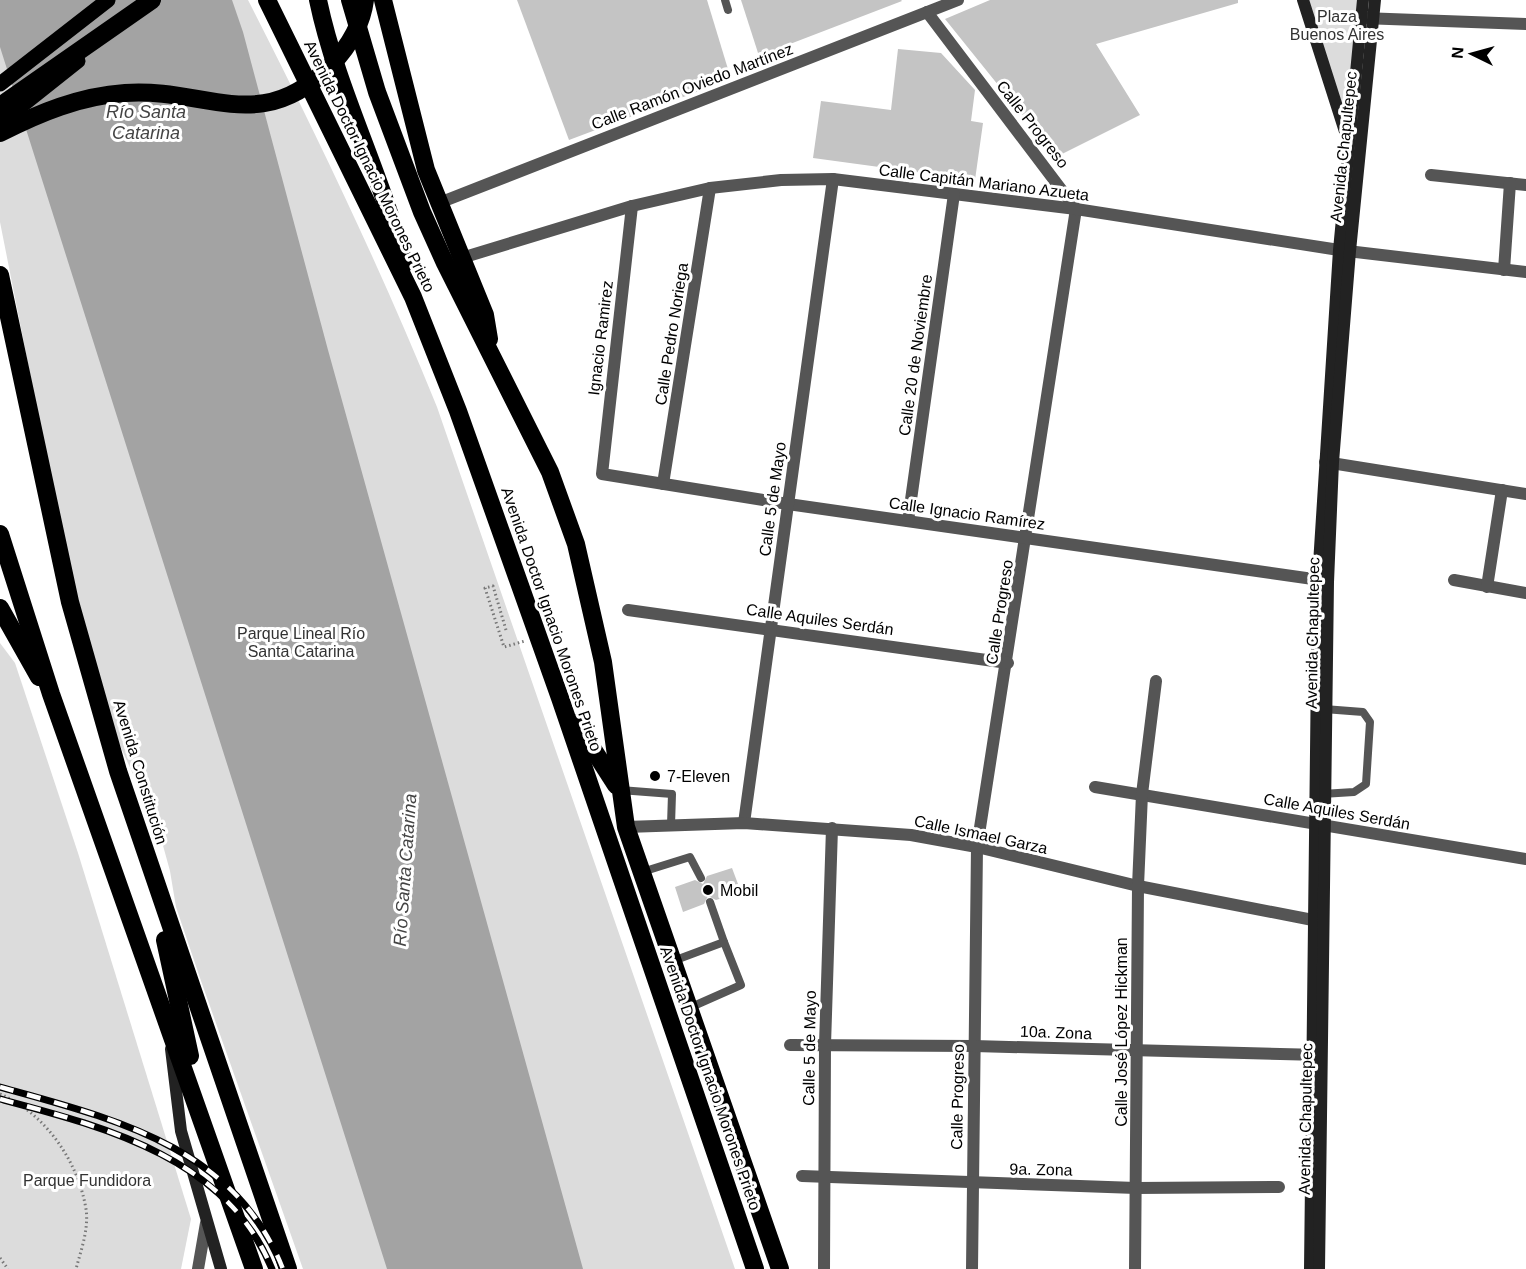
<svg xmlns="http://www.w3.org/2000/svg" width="1526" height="1269" viewBox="0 0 1526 1269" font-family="Arial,sans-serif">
	<rect width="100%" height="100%" fill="#fff"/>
	<g fill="#dcdcdc">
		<path d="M0 0H248C316 133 381 269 437 407L735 1269H303L200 978 176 907 170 871 159 831 117 739 69 571 0 222Z"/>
		<path d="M1303 0H1363L1352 116 1340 115Z"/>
		<path d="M0 643 15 663 78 853 191 1219 181 1269H0Z"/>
	</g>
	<path fill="#a3a3a3" d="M0 0H232L243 32 328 350 583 1269H387L0 47Z"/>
	<g fill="#c4c4c4">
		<path d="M517 0H707L731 79 569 140Z"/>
		<path d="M741 0H901L902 1 759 56Z"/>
		<path d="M990 0H1238V3L1096 44 1140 115 1056 157 945 19Z"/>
		<path d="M898 49 941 53 975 90 971 121 983 123 975 180 813 158 821 101 891 110Z"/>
		<path d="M732 868 741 892 716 900 708 896 704 904 683 912 675 887 695 880 703 884 707 876Z"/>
	</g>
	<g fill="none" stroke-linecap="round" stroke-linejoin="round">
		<g stroke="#777" stroke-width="3" stroke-dasharray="1.5 3" stroke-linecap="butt">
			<path d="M506 630 493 586 485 588 504 647 525 641"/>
			<path d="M0 1094C45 1113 78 1161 86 1209 89 1229 81 1250 76 1269"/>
			<path d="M0 1258 8 1269"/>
		</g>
		<g stroke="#555" stroke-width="8">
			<path d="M725 0 728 10"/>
			<path d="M620 790 672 794 671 825"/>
			<path d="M1322 794 1354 792 1366 784 1370 722 1363 712 1324 709"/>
			<path d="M642 872 690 857 701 878"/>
			<path d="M673 961 724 942 710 902"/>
			<path d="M689 1008 741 985 724 942"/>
		</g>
		<g stroke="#555" stroke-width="12">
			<path d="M927 12 1076 209 977 847 972 1269"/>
			<path d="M1362 18 1526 24"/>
			<path d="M1431 175 1526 185"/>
			<path d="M439 203 958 0"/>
			<path d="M632 206 602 474 788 504 1327 581"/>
			<path d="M455 260 632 206 710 188 781 180 833 179 1076 209 1339 250 1526 272"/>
			<path d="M1504 270 1510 183"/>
			<path d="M1325 462 1526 494"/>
			<path d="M663 484 710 188"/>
			<path d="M908 521 954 194"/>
			<path d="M1454 580 1526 593"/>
			<path d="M1487 587 1502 490"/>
			<path d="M628 610 1008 663"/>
			<path d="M1095 787 1526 859"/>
			<path d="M744 823 833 179"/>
			<path d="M626 827 744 823 911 835 977 847 1138 886 1323 922"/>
			<path d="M790 1045 974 1046 1321 1055"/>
			<path d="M802 1176 1136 1188 1279 1187"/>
			<path d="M198 1269 206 1223"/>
			<path d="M824 1269 825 1045 832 828"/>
			<path d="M1135 1269 1138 886 1142 794 1156 681"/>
		</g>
		<g stroke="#222" stroke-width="12">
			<path d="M1303 0 1347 138"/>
			<path d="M171 1049 181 1131 221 1269"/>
			<path d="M1310 1269 1318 580 1339 250 1363 0"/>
			<path d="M1319 1269 1328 582 1333 462 1350 251 1375 0"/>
		</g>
		<g stroke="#000" stroke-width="15">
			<path d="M0 84 108 0"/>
			<path d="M0 123 78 61"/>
		</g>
		<g stroke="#000" stroke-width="18">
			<path d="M267 0 413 297 458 411 560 698 755 1269"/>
			<path d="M318 0C337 91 382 174 404 264"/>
			<path d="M350 0 377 92 422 212 445 263 550 472 576 544 603 662 626 827 780 1269"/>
			<path d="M383 0 426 170 485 315 489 339"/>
			<path d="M0 106 152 0"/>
			<path d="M0 133C39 113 80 96 125 93 206 87 261 138 332 64 349 46 362 24 365 0"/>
			<path d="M0 275 70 602 118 771 288 1269"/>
			<path d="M0 534 51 694 254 1269"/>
			<path d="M0 608 39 677"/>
			<path d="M576 723 616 785"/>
			<path d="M165 940 190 1056"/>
		</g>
		<g stroke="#000" stroke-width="7">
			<g id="rail">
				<path d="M0 1087C115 1119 235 1147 283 1269"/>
				<path d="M0 1099C105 1127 227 1158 272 1269"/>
			</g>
		</g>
		<use href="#rail" stroke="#fff" stroke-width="4.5" stroke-dasharray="14" stroke-linecap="butt"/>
	</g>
	<g fill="#000" stroke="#fff" stroke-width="2">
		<circle cx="655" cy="776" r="6"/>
		<circle cx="708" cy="890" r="6"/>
	</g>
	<g text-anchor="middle" stroke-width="6" stroke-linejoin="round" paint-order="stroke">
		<g font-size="16" fill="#333" stroke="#fff">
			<text x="1337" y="22">Plaza<tspan x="1337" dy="18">Buenos Aires</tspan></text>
			<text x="301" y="639">Parque Lineal Río<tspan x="301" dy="18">Santa Catarina</tspan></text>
			<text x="87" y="1186">Parque Fundidora</text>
		</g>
		<g font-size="16" fill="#000" stroke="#fff">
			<text transform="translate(692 86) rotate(-21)" y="6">Calle Ramón Oviedo Martínez</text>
			<text transform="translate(1033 124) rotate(52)" y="6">Calle Progreso</text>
			<text transform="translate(1343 147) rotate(-84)" y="6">Avenida Chapultepec</text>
			<text transform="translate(370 166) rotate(64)" y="6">Avenida Doctor Ignacio Morones Prieto</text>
			<text transform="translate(984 182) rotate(7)" y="6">Calle Capitán Mariano Azueta</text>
			<text transform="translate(671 334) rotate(-81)" y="6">Calle Pedro Noriega</text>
			<text transform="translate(600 338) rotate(-83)" y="6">Ignacio Ramirez</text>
			<text transform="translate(915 355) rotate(-82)" y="6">Calle 20 de Noviembre</text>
			<text transform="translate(772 499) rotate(-82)" y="6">Calle 5 de Mayo</text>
			<text transform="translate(967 513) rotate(8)" y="6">Calle Ignacio Ramírez</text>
			<text transform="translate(999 612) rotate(-81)" y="6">Calle Progreso</text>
			<text transform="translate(552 619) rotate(71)" y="6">Avenida Doctor Ignacio Morones Prieto</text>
			<text transform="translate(820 619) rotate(8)" y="6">Calle Aquiles Serdán</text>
			<text transform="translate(1312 633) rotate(-89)" y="6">Avenida Chapultepec</text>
			<text transform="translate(141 772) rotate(73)" y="6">Avenida Constitución</text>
			<text transform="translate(1337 811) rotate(10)" y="6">Calle Aquiles Serdán</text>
			<text transform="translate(981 834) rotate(12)" y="6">Calle Ismael Garza</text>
			<text transform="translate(1056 1032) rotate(2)" y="6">10a. Zona</text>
			<text transform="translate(1121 1032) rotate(-90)" y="6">Calle José López Hickman</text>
			<text transform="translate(809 1048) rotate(-89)" y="6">Calle 5 de Mayo</text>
			<text transform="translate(711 1078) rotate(71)" y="6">Avenida Doctor Ignacio Morones Prieto</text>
			<text transform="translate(957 1097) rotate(-89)" y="6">Calle Progreso</text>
			<text transform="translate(1305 1119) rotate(-89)" y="6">Avenida Chapultepec</text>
			<text transform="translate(1041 1169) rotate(1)" y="6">9a. Zona</text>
		</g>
		<g font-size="16" fill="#000" stroke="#fff" text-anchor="start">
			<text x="667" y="782">7-Eleven</text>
			<text x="720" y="896">Mobil</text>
		</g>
		<g font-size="18" font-style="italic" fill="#444" stroke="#fff">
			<text x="146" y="118">Río Santa<tspan x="146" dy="21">Catarina</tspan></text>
			<text transform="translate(405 870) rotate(-86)" y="6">Río Santa Catarina</text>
		</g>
	</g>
	<g transform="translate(1472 54) rotate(275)" stroke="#ffffff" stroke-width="4.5" paint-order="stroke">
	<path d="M0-4.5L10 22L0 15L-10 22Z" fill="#000000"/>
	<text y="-9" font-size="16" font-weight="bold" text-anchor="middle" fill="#000000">N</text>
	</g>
</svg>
